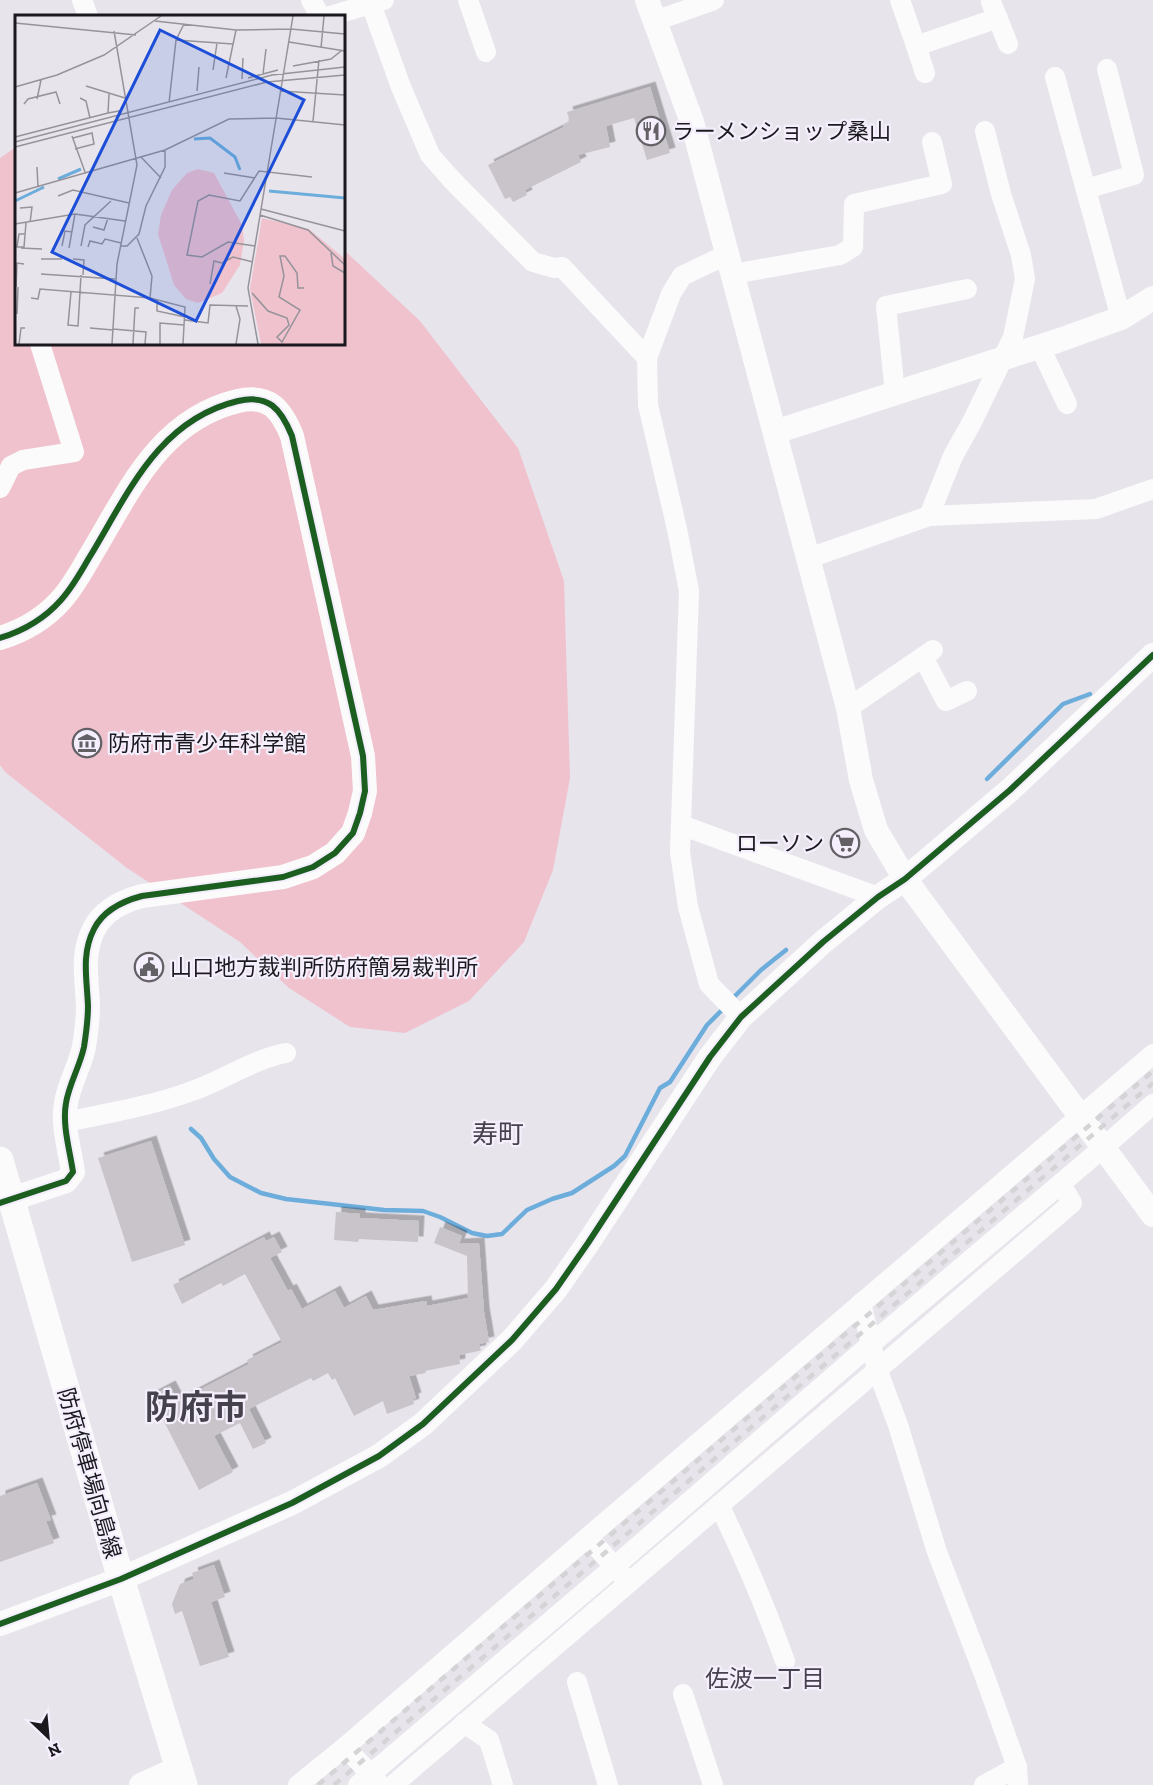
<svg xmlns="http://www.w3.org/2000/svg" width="1153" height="1785" viewBox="0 0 1153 1785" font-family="'Zilla Slab','Noto Sans JP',serif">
	<defs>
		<filter id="shadow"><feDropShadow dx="5.5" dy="-5.5" stdDeviation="0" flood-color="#0004"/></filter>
	</defs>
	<rect width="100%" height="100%" fill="#e8e4ec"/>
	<path fill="#efc2ce" d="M16 147V344H344V250L420 321 518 448 564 581 570 778 553 870 524 942 469 1001 405 1033 350 1027 289 988 240 942 127 868 5 772 0 765V158Z"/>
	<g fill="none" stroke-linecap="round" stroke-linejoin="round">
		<g stroke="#6caddb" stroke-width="4.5">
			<path d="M987 779 1063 704 1090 694"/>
			<path d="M732 999 761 970 786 950"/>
			<path d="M191 1129 201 1138 214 1159 230 1177 261 1193 286 1199 384 1210 423 1211 440 1217 472 1233 487 1236 502 1234 527 1210 552 1199 572 1193 614 1166 625 1156 660 1088 670 1082 707 1025 724 1008"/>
		</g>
	</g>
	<g fill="#c8c4c9" filter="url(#shadow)">
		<path d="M650 87 670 153 647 160 634 118 606 126 610 147 578 155 581 162 525 190 527 195 513 202 510 197 505 199 488 165 564 127 563 125 570 122 567 112Z"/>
		<path d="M151 1141 185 1245 132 1262 98 1158Z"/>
		<path d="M336 1212 360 1214V1218L419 1221 418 1242 359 1239 358 1242 334 1240Z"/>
		<path d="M440 1227 462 1236 459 1244 479 1243 484 1312 489 1342 479 1344 481 1350 479 1351 459 1355 460 1364 425 1371 426 1373 409 1376 416 1398 413 1399 414 1404 387 1414 383 1401 354 1416 335 1378 332 1380 328 1373 313 1381 311 1378 249 1409 266 1443 253 1449 240 1423 214 1436 233 1472 199 1490 151 1396 170 1386 178 1401 249 1364 247 1360 282 1342 245 1274 223 1286 221 1283 182 1304 173 1285 264 1237 266 1241 274 1237 282 1252 270 1258 288 1291 291 1289 302 1309 335 1291 344 1308 366 1296 373 1310 426 1301 427 1306 468 1298 467 1256 434 1243Z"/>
		<path d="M37 1483 51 1520 46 1521 54 1543 0 1562V1496Z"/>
		<path d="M214 1565 225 1597 211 1602 229 1657 200 1666 182 1611 175 1614 172 1604 180 1584 194 1579 192 1573Z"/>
	</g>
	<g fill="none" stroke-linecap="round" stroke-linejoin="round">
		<g stroke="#fcfbfc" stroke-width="20">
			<path d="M82 0 88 16"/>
			<path d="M311 0 320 16"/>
			<path d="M384 0 371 4 401 87 430 155 452 180 533 262 554 268 562 267 647 358"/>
			<path d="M468 0 486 52"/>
			<path d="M900 0 916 46 998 18"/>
			<path d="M991 2 1008 44"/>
			<path d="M330 16 371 4"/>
			<path d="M655 21 714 0"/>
			<path d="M916 46 925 73"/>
			<path d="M1055 77 1121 318"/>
			<path d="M1086 189 1134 175 1107 69"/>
			<path d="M728 254 682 276 671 294 647 358 648 405 677 529 689 591 680 852 688 907 709 984 741 1017"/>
			<path d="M733 274 840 255 853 247 854 204 942 184 932 142"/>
			<path d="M1040 347 1067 404"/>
			<path d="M895 393 886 306 967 289"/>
			<path d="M0 488 11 466 23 460 74 452 40 344"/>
			<path d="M929 516 953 456 972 422 1013 337 1025 279 1021 255 1001 194 985 131"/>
			<path d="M809 558 929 516 1096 509 1153 489"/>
			<path d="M923 657 946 701 967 691"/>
			<path d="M848 708 933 650"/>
			<path d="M681 825 878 897"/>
			<path d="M66 1122C108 1113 152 1106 192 1091 224 1080 253 1059 286 1053"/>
			<path d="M861 1303 877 1369 898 1425 937 1552 985 1677 1017 1767 1018 1785"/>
			<path d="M719 1505C744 1556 766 1608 785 1661"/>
			<path d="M588 1537 622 1575"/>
			<path d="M577 1682 608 1785"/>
			<path d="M683 1694 713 1785"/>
			<path d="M464 1723 489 1740 503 1785"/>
			<path d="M345 1747 378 1782"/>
			<path d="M298 1785 345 1747 588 1537 1153 1054"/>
			<path d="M358 1785 614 1567 871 1344 1104 1147 1153 1104"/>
			<path d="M393 1785 1072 1203 1061 1184"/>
			<path d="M984 1785 1017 1767"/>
		</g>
		<g stroke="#fcfbfc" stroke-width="24">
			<path d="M647 0 692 122 836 663 848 708 861 780 876 830 905 879 1153 1215"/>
			<path d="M775 432 1057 341 1121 318 1153 298"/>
			<path d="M0 638C23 631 45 618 61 600 72 588 81 572 89 558 128 494 158 420 238 401 269 394 281 409 292 436L363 756 365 791 360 813 353 833 335 853 313 867 283 877 142 896C123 901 103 911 94 929 81 954 87 979 88 1006 88 1018 86 1034 84 1047 80 1066 69 1084 66 1103 62 1125 70 1151 73 1172L66 1181 12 1199"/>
			<path d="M0 1624 121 1579 292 1503 379 1456 423 1424 512 1340 556 1289 588 1243 710 1057 741 1017 823 942 878 897 905 879 1010 790 1153 655"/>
			<path d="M141 1785 179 1768"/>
		</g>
		<path stroke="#fcfbfc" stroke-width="27" d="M0 1160 121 1579 184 1785"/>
		<g stroke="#d4d3d5" stroke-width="4.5" stroke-dasharray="8 8" stroke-linecap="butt">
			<path d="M318 1785 1153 1071"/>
			<path d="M334 1785 1153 1083"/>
		</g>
		<g stroke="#f4eefd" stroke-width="10">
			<g id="cycleway">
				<path d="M0 638C23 631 45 618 61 600 72 588 81 572 89 558 128 494 158 420 238 401 269 394 281 409 292 436L363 756 365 791 360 813 353 833 335 853 313 867 283 877 142 896C123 901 103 911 94 929 81 954 87 979 88 1006 88 1018 86 1034 84 1047 80 1066 69 1084 66 1103 62 1125 70 1151 73 1172L66 1181 0 1203"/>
				<path d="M0 1624 121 1579 292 1503 379 1456 423 1424 512 1340 556 1289 588 1243 710 1057 741 1017 823 942 878 897 905 879 1010 790 1153 655"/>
			</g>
		</g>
		<use href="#cycleway" stroke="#1b5e20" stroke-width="6"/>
	</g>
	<defs>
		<g id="restaurant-ring" transform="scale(1.5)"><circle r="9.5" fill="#f4eefd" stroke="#636066" stroke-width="1.5"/><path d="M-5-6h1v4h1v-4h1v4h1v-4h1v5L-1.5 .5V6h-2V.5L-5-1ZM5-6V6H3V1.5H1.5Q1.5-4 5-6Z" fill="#636066"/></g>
		<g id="museum-ring" transform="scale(1.5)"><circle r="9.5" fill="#f4eefd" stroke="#636066" stroke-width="1.5"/><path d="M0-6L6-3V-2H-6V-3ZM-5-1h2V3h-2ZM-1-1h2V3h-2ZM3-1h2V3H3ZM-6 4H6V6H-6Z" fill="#636066"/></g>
		<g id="supermarket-ring" transform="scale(1.5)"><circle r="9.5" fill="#f4eefd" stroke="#636066" stroke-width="1.5"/><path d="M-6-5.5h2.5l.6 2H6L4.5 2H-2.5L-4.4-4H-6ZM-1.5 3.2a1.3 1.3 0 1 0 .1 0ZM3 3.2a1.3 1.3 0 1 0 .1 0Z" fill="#636066"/></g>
		<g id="civic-ring" transform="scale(1.5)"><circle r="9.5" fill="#f4eefd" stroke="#636066" stroke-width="1.5"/><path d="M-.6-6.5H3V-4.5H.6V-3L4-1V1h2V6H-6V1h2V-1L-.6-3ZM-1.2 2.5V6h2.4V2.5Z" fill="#636066"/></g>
	</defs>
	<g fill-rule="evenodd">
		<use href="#restaurant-ring" x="651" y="131"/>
		<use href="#museum-ring" x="87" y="743"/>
		<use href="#supermarket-ring" x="845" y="843"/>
		<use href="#civic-ring" x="149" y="967"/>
	</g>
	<g text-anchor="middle" stroke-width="4.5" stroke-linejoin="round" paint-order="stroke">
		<g font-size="22" fill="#1b191e" stroke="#f4eefd" text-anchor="start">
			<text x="672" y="139">ラーメンショップ桑山</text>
			<text x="108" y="751">防府市青少年科学館</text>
			<text x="824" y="851" text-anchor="end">ローソン</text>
			<text x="170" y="975">山口地方裁判所防府簡易裁判所</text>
		</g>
		<g font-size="22" fill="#1b191e" stroke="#f4eefd">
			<text transform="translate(90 1473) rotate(74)" y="8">防府停車場向島線</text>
		</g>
		<g font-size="24" fill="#46424d" stroke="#f4eefd">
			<text x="765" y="1687">佐波一丁目</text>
		</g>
		<g font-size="26" fill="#46424d" stroke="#f4eefd">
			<text x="498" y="1143">寿町</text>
		</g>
		<g font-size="34" font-weight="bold" fill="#46424d" stroke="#f4eefd">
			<text x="196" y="1419">防府市</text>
		</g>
	</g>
	<g transform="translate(15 15)">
		<rect width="330" height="330" fill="#e8e4ec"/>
		<path d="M183 154 199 158 227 210 229 226 225 250 207 278 183 288 171 284 159 270 143 219 146 200 157 175 172 158ZM247 203 294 214 330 244V329H246L235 274Z" fill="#efc2ce"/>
		<path fill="none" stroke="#6caddb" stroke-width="3" d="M179 124 195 123 220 142 225 155M43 164 66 154M254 176 330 183M0 186 29 172"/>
		<path fill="none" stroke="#96939a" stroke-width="1.5" d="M140 6 221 15 276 14M0 8 121 20M276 14 330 19M161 25 218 29M274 27 330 36M306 33 309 1M278 51 316 44 326 36M198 55 202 28M248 59 251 34M211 63 221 15M233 63 263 55M227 64 228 43M71 71 110 83M0 72 42 60 89 40 146 1M182 76 184 52M265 76 330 80M65 83 71 86 75 103M22 84 26 65M154 88 161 25 169 9M9 89 13 84 41 77 45 89M93 98 94 79M298 106 304 45M57 121 70 157M0 122 93 98 104 96V99M58 123 77 118 79 129 60 134M0 127 257 60 330 52M0 132 252 67 330 60M126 142 146 163M22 152 23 172M209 158 240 163M0 178 150 135 214 104 261 103 330 110M43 181 58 175 114 188M5 193 17 192 15 208M246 194 330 216M245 200 293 215 330 250M0 209 60 199 110 206M78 212 89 215 93 203M10 219H4L2 232H9L11 208M47 231 50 216 57 217M66 231 70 210 96 186M105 231H112L124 219 131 191 150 152V135M240 231 213 227 187 242 172 240 183 186 194 180 225 186 244 156 297 162M73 232 75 226 87 229 90 224 106 228M6 233 27 234M54 233 60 199M316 238 318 251 330 258M26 244H47M58 244 69 245 68 260M26 259 100 264M195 269 199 246 207 248 218 242 238 247M1 272 2 248 9 249M56 277 53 310 63 311 66 260M237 278 253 296 272 303 274 310 262 322 267 327 285 295 264 282 269 261 265 241H270L282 258 283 273H289M16 283 23 284 25 274 135 283 137 261 122 223M135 283 170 292 168 329M142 285V296L170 302M2 299 3 272M170 305 193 308 195 290 233 291M75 313 98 315M98 314 131 317 130 329M4 329 6 313H10M97 329 102 249 122 150 99 16M118 329 120 293H124M145 329V308L169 310M221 329 225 304 221 291M243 329 233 273 278 1"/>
		<path fill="#1d4ed8" fill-opacity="0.15" stroke="#1d4ed8" stroke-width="3" d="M145 15 289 85 181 306 37 237Z"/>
		<rect width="330" height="330" fill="none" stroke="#1b191e" stroke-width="3"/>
	</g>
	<g transform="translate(48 1737) rotate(154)" stroke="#f4eefd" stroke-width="4.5" paint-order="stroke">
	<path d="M0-4.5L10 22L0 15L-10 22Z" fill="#1b191e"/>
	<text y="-9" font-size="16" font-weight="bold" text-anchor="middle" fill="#1b191e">N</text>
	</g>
</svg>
